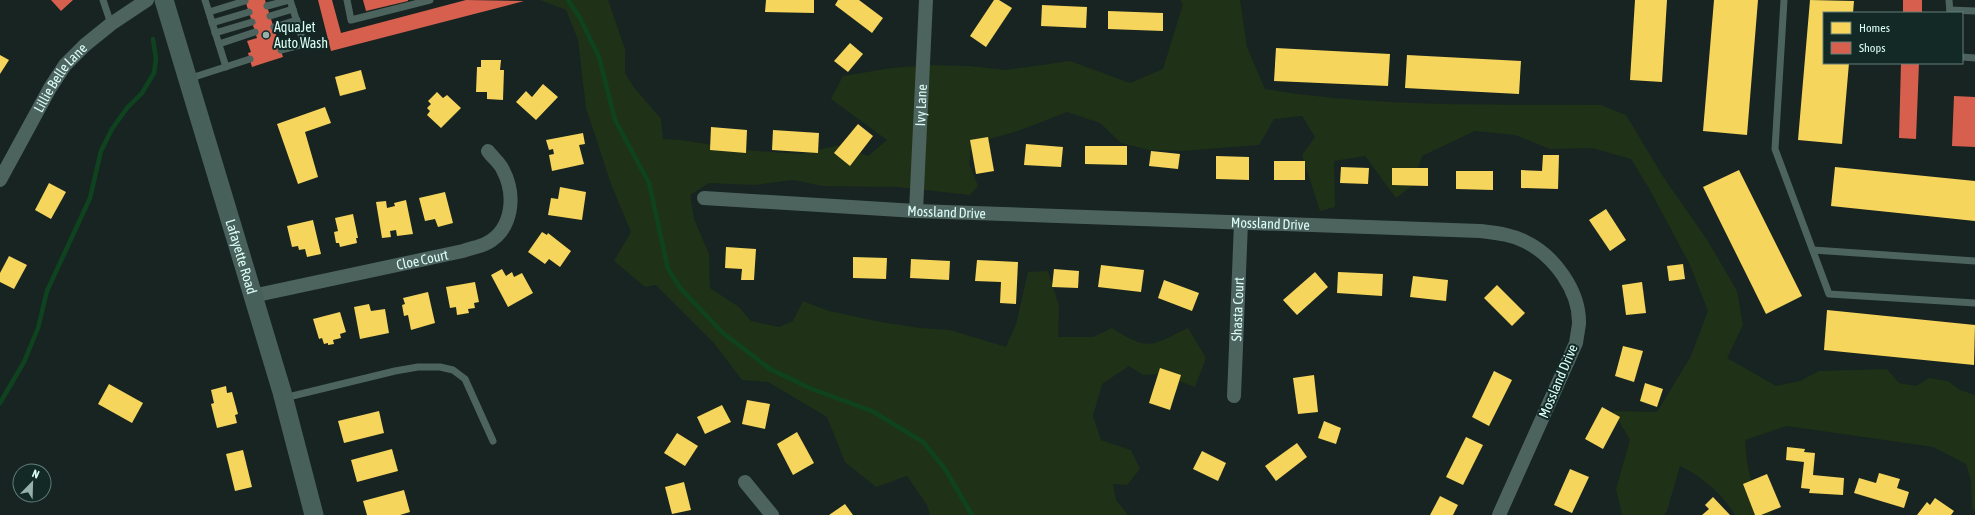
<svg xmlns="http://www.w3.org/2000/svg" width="1975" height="515" viewBox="0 0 1975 515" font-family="'Asap Condensed',sans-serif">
	<rect width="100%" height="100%" fill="#172422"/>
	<path fill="#1f3117" d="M540 0H608L625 49V73L633 86 661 119 663 139 681 140 743 150 800 154 839 145 868 156 887 140 831 99 843 76 892 68 930 65 969 66 1005 70 1070 61 1130 83 1163 69 1183 4 1180 0H1240L1247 47 1265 89C1376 108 1489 104 1601 105L1626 115 1664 178 1708 241 1737 291 1743 325 1727 358 1776 386 1800 381 1819 371 1887 369 1899 383 1916 386 1929 378 1948 381 1960 390 1975 395V511L1972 508 1971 481 1966 464 1933 447 1787 426 1745 440C1747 470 1751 493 1772 515H1735C1723 495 1702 476 1680 466L1667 511 1664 515H1622L1616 489 1630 440 1613 411 1657 412 1691 356 1708 311 1690 265 1650 190 1631 159 1592 148 1550 149 1515 135 1475 131 1422 156 1413 185 1396 198 1365 156 1334 161 1335 207 1320 211 1302 155 1315 137 1302 116 1274 119 1259 145 1181 151 1149 150 1121 143 1100 123 1067 112 1018 131 972 144 969 164 978 186 970 195 898 187 822 186 793 180 755 185 709 183 690 195 694 219 709 254 710 288 739 307 751 321 779 327 793 321 803 301 829 311 881 322 920 328 950 330 1006 347 1016 324 1028 272 1048 271 1059 306 1058 337H1093L1112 328C1150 352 1150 346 1188 328L1206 358 1195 387 1160 374 1143 375 1129 366 1102 384 1093 416 1101 440 1131 450 1140 469 1127 485 1113 484 1116 500 1128 515H930L927 505 907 476 876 487 845 462 827 417 768 382 742 380 713 342 656 285 645 287 614 261 631 232 611 184 586 108 578 40 566 10Z"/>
	<g fill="#f6d55c">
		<path d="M766 0H814V13L765 12Z"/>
		<path d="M838 0H859L883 18 872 33 835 5Z"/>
		<path d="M994 0H999L1012 8 986 47 970 36Z"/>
		<path d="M1635 0H1667L1662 82 1630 80Z"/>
		<path d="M1714 0H1758L1747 135 1703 131Z"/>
		<path d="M1810 0 1854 1 1853 13H1824V63H1849L1842 144 1798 140Z"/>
		<path d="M1042 5 1087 7 1086 28 1041 26Z"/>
		<path d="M1108 11 1163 13V31L1108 29Z"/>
		<path d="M850 43 863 54 848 72 834 61Z"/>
		<path d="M1276 48 1390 54 1388 86 1274 81Z"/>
		<path d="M0 55 9 60 0 74Z"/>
		<path d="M1407 55 1521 61 1519 94 1405 88Z"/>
		<path d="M481 60H501L500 70H504L503 100 487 99V92H476L477 67H481Z"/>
		<path d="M361 70 366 89 340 96 335 77Z"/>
		<path d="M543 84 558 97 536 120 516 102 526 91 532 97Z"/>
		<path d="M437 92 443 98 447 95 461 108 441 128 427 115 430 111 427 108 431 104 428 101Z"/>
		<path d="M325 107 331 123 305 132 318 177 298 184 277 124Z"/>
		<path d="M858 124 873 136 850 166 834 153Z"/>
		<path d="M711 127 747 130 746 153 710 150Z"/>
		<path d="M773 130 819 133 818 153 772 150Z"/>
		<path d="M583 133 585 144 579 145 584 164 552 171 549 155 554 154 553 149 549 150 546 140Z"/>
		<path d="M988 137 994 171 976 174 970 140Z"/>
		<path d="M1026 144 1063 147 1061 167 1024 165Z"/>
		<path d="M1085 146H1127V165L1085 164Z"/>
		<path d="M1151 151 1180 154 1178 169 1149 166Z"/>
		<path d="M1543 155H1559L1558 189 1521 188V170L1542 171Z"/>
		<path d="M1216 156 1249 157V180L1216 179Z"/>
		<rect x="1274" y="161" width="31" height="19"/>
		<path d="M1341 167 1369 168 1368 184 1340 183Z"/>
		<path d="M1835 167 1975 181V221L1831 206Z"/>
		<path d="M1392 168H1428V186L1392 185Z"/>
		<path d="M1739 170 1802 296 1766 314 1703 187Z"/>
		<path d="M1456 171H1493V190L1456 189Z"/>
		<path d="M49 183 66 192 51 219 35 210Z"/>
		<path d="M560 187 586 192 582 220 548 215 551 198 558 199Z"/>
		<path d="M445 192 453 223 438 227 435 219 425 221 419 198Z"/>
		<path d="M406 200 413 234 397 236 396 230 390 231 391 237 382 238 376 202 386 201 387 208 395 206 394 203Z"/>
		<path d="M1606 209 1626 240 1610 251 1589 220Z"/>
		<path d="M353 214 358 238H356L357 243 340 247 339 243H336L334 232 338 231 335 218Z"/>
		<path d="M313 220 321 254 307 257 305 249 299 250 298 246 292 247 287 226Z"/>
		<path d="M542 232 547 235 548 233 571 251 560 267 549 259 545 264 528 252Z"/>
		<path d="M726 247 756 249 754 280H741L742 269 725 268Z"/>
		<path d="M9 256 27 265 14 289 0 282V273Z"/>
		<path d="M853 257 887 258 886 279 853 278Z"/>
		<path d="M911 259 950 261 949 280 910 278Z"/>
		<path d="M977 260 1018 262 1016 304 1000 303 1001 282 975 281Z"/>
		<path d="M1683 264 1685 279 1669 281 1667 266Z"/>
		<path d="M1101 265 1144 270 1141 292 1098 287Z"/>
		<path d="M502 269 506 276 512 272 514 277 522 273 533 293 508 307 491 275Z"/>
		<path d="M1054 269 1079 271 1078 288 1052 287Z"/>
		<path d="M1315 272 1328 287 1297 315 1283 300Z"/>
		<path d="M1338 272 1383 274 1382 296 1337 293Z"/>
		<path d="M1413 276 1448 280 1446 301 1410 297Z"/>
		<path d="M1164 280 1199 293 1192 311 1158 298Z"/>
		<path d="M475 282 479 302 474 303 475 308 468 309 469 313 457 315 456 307 450 308 446 287Z"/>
		<path d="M1642 282 1646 313 1626 315 1622 285Z"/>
		<path d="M1497 285 1525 313 1512 326 1484 298Z"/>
		<path d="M428 292 435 323 411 330 408 315 404 316 402 305 405 304 403 298Z"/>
		<path d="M369 304 371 311 385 309 389 333 360 339 354 307Z"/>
		<path d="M1827 310 1975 325 1974 365 1824 350Z"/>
		<path d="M340 312 346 332 340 334 341 338 333 340 334 344 328 345V343L324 344 322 338 319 339 313 319Z"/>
		<path d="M1623 346 1643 351 1634 382 1615 376Z"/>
		<path d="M1160 368 1181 375 1170 410 1149 403Z"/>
		<path d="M1494 371 1512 380 1489 426 1472 417Z"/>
		<path d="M1314 375 1318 412 1298 414 1293 378Z"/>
		<path d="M1645 383 1663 389 1657 407 1640 401Z"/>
		<path d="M109 384 143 403 132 423 98 404Z"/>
		<path d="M226 386 227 393 232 392 238 414 235 415 237 423 217 428 211 404 214 403 211 390Z"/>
		<path d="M747 400 770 404 765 429 742 424Z"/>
		<path d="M722 405 731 422 705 434 697 417Z"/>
		<path d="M1602 407 1620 417 1603 449 1585 439Z"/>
		<path d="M379 411 384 433 344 443 338 421Z"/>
		<path d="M1324 421 1341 428 1336 444 1318 438Z"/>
		<path d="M797 432 814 463 793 475 777 444Z"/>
		<path d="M677 433 698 446 685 466 664 453Z"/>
		<path d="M1466 437 1483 445 1463 485 1446 477Z"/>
		<path d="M1297 443 1307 457 1276 481 1265 466Z"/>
		<path d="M1787 447 1805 449 1804 452 1815 453 1813 475 1844 478 1843 495 1809 493 1810 489 1801 488 1804 462 1786 460Z"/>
		<path d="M392 449 398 471 357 482 351 460Z"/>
		<path d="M243 450 252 487 235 491 226 454Z"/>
		<path d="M1202 451 1226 463 1218 481 1193 469Z"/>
		<path d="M1570 469 1589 477 1572 513 1554 505Z"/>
		<path d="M1879 473 1900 479 1897 488 1909 492 1904 508 1854 493 1859 478 1876 483Z"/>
		<path d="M1767 474 1781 507 1761 515H1755L1743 484Z"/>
		<path d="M684 482 691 510 672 514 665 487Z"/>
		<path d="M404 490 410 512 400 515H367L363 501Z"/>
		<path d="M1440 496 1458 505 1453 515H1430Z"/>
		<path d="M1713 497 1730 515H1702L1709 509 1705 505Z"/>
		<path d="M1935 498 1954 511 1951 515H1917L1927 502 1930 505Z"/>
		<path d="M845 504 853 515H829Z"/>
	</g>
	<g fill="#d6604d">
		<path d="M51 0H73L61 11Z"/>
		<path d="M245 0H265L283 57 252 67 248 53 251 52 247 41 257 38Z"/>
		<path d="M318 0H332L341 33 466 0 524 1 331 51Z"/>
		<path d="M363 0H408V1L366 11Z"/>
		<rect x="1903" y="0" width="19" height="13"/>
		<path d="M1901 63H1919L1916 139 1899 138Z"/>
		<path d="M1954 96 1975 97V147L1952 146Z"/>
	</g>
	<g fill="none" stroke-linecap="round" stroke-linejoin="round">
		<g stroke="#0f431f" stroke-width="4.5">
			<path d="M568 0 580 18 599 57 615 120 649 183 668 269 681 289 723 333 770 369 812 389 872 411 923 442 945 469 972 515"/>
			<path d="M0 403 24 362 38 328 47 291 90 198 101 151 112 129 127 108 142 93 154 73 156 59 153 39"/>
		</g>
		<g stroke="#4d645e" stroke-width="7">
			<path d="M103 0 111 24"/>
			<path d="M205 0 226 67"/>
			<path d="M347 0 351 20 430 0"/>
			<path d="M1784 0 1775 149 1829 294 1975 303"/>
			<path d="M1949 0 1950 13"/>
			<path d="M267 6 289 0"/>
			<path d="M1950 10 1975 11"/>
			<path d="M209 12 245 1"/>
			<path d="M270 16 293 9"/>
			<path d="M212 23 249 12"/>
			<path d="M274 27 297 20"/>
			<path d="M215 33 252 22"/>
			<path d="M219 44 255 32"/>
			<path d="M281 50 304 44 290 0"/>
			<path d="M1962 57 1975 58"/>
			<path d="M188 79 250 59"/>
			<path d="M1813 250 1975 261"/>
			<path d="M284 398 395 371 418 367H440L453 370 465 379 493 441"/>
		</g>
		<g stroke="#4d645e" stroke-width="14">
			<path id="s1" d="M0 180 50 88 65 65 85 45 111 24 147 0"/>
			<path id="s2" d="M704 198 916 211 1480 231C1495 233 1510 234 1524 241 1554 255 1580 291 1579 324 1578 330 1577 337 1576 343L1499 515"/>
			<path id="s3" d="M916 211 926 0"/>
			<path id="s4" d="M252 296 463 251C471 248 480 247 487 243 513 229 516 195 503 170 500 163 492 157 488 151"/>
			<path id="s5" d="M1234 396 1241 223"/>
			<path d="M745 482 772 515"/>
		</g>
		<path stroke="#476059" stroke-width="19" id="s6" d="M164 0 282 392 314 515"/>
	</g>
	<circle fill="#96b1ac" stroke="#122925" stroke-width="1.5" cx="266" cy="35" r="4"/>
	<g text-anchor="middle" stroke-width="4" stroke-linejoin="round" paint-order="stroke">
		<g font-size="14" fill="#dbfdf6" stroke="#122925" text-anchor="start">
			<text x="274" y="32">AquaJet<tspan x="274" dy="16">Auto Wash</tspan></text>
		</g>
		<g font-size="14" fill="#dbfdf6" stroke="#122925">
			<text dy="5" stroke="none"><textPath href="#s1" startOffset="119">Lillie Belle Lane</textPath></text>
			<text dy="5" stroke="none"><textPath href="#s3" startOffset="106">Ivy Lane</textPath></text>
			<text dy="5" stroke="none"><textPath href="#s2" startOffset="243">Mossland Drive</textPath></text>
			<text dy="5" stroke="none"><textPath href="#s2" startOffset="567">Mossland Drive</textPath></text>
			<text dy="5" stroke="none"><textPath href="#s6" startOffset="268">Lafayette Road</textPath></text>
			<text dy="5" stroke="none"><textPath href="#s4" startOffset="174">Cloe Court</textPath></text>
			<text dy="5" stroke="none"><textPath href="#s5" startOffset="87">Shasta Court</textPath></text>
			<text transform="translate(1558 381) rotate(-67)" y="5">Mossland Drive</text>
		</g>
	</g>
	<rect x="1823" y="12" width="140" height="52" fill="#122925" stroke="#627e79"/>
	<rect x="1831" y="22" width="20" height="12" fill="#f6d55c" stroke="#627e79"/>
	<text x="1859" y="32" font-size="12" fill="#dbfdf6">Homes</text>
	<rect x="1831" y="42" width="20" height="12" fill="#d6604d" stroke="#627e79"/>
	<text x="1859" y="52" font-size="12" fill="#dbfdf6">Shops</text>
	<g transform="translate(32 483) rotate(23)"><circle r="19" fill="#122925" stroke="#627e79"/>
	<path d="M0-3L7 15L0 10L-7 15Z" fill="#96b1ac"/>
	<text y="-6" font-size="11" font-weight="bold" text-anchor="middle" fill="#dbfdf6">N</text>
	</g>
</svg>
